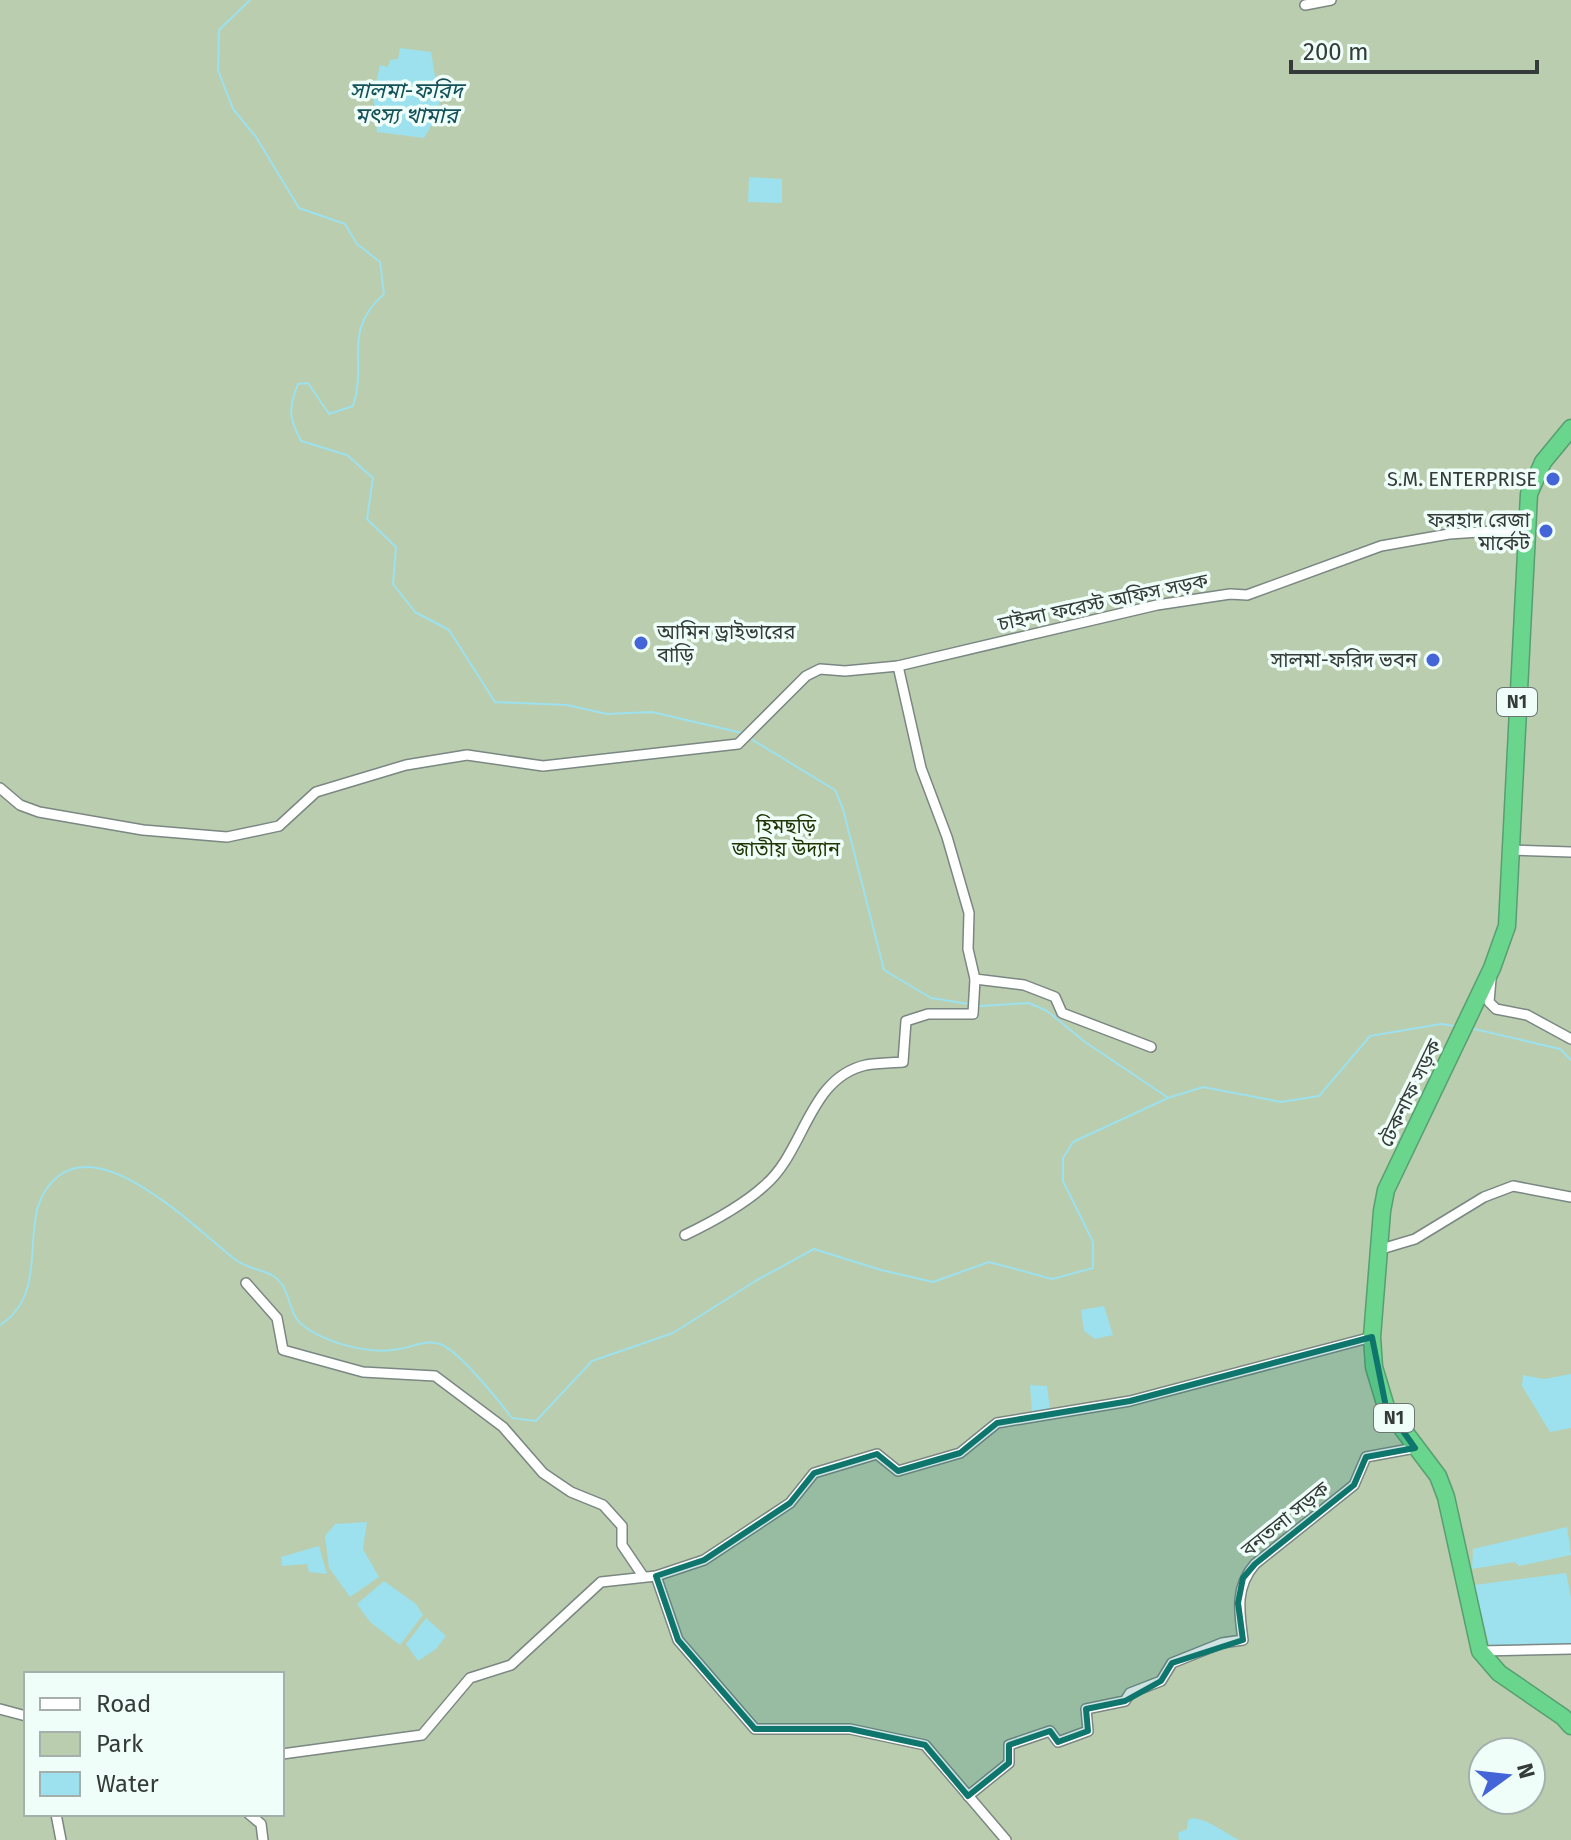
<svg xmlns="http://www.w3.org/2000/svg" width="1571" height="1840" viewBox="0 0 1571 1840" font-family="'Fira Sans','Noto Sans Bengali',sans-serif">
	<rect width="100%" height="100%" fill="#e1f0eb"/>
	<path fill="#bbcdaf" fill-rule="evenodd" d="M0 0H1571V1840H0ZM26 1674H282V1814H26ZM1483 1752H1531V1800H1483Z"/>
	<g fill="#9ce1ed">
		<path d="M400 48 431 52 437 87 442 92 435 119 424 138 377 132 373 95 380 65 388 67 390 60 398 59Z"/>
		<path d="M749 177 782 179V203L748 202Z"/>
		<path d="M1104 1306 1113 1335 1095 1339 1084 1331 1081 1310Z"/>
		<path d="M1571 1374V1428L1550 1432 1522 1386 1523 1375 1544 1379Z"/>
		<path d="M1030 1385 1047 1386 1050 1409 1032 1413Z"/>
		<path d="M367 1522 363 1549 379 1577 350 1597 329 1568 325 1536 335 1524Z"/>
		<path d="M1567 1527 1571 1555 1519 1566 1515 1562 1472 1569 1473 1549Z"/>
		<path d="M319 1546 327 1574 309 1572 307 1564 282 1566 281 1557Z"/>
		<path d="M1566 1573 1571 1598V1644L1490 1649 1474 1585Z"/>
		<path d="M384 1581 416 1604 423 1615 400 1645 370 1622 357 1604Z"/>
		<path d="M426 1618 446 1636 436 1649 418 1661 406 1644Z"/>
		<path d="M1193 1818C1212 1821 1223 1832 1239 1840H1179L1178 1833 1187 1829 1188 1820Z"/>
	</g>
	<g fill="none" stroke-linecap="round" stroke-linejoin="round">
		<g stroke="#9ce1ed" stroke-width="2">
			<path d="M250 0 219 30 218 70 233 109 256 137 299 208 345 224 357 244 380 262 384 294C341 332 368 362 353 406L329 414 308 383 298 384C288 409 289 418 301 441L347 455 373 478 367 519 396 547 393 584 415 612 449 630 495 702 567 705 607 714 652 712 742 733"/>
			<path d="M751 739 835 790 843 809 884 970 931 998 969 1004"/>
			<path d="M979 1006 1029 1003 1047 1011 1085 1042 1167 1097"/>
			<path d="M1470 1028 1560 1049 1571 1060"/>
			<path d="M0 1325C57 1288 10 1211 60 1175 110 1139 200 1233 236 1260 247 1269 264 1269 275 1277 291 1289 288 1313 301 1324 325 1343 369 1355 399 1349 413 1347 425 1339 440 1344 459 1351 498 1400 512 1418L536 1421 592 1361 673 1333 757 1280 814 1249 881 1270 933 1282 989 1262 1052 1279 1093 1268V1242L1063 1181V1158L1073 1142 1168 1098 1203 1087 1281 1102 1319 1096 1370 1036 1441 1024 1455 1026"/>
		</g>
		<g stroke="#7a8782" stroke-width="12">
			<g id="street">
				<path d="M1305 5 1331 0"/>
				<path d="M898 666 921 768 947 837 969 913 968 949 975 979 1024 985 1055 997 1062 1013 1151 1047"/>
				<path d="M0 788 20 805 39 812 143 830 227 837 279 826 316 792 406 765 467 755 543 766 738 744 806 676 820 669 845 671 898 666 1157 605 1230 594 1247 595 1381 546 1449 534 1524 529"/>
				<path d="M1510 850 1571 852"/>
				<path d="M1491 979 1489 1002 1496 1009 1527 1015 1571 1039"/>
				<path d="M685 1235C712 1222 742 1206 764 1186 805 1152 808 1078 866 1065 878 1063 891 1063 903 1062L906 1021 928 1014H973L975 979"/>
				<path d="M1378 1250 1415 1239 1484 1197 1513 1186 1571 1197"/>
				<path d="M246 1283 277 1318 283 1350 363 1372 435 1376 503 1427 543 1473 571 1492 603 1505 622 1526V1545L643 1576"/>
				<path d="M656 1576 678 1640 755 1729H850L925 1745 1006 1840"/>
				<path d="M1480 1651 1571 1649"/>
				<path d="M0 1709 26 1716"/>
				<path d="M282 1754 422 1735 470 1678 511 1665 601 1582 656 1576 704 1560 790 1503 814 1473 877 1454 898 1471 960 1453 997 1423 1130 1401 1372 1337"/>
				<path d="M968 1796 1009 1763V1745L1050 1731 1058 1742 1088 1731 1086 1709 1125 1701 1130 1693 1161 1681 1172 1663 1222 1643 1243 1640C1239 1611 1235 1587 1255 1564L1354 1485 1366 1457 1415 1448"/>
				<path d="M56 1814 61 1840"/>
				<path d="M249 1814 261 1824 263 1840"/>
			</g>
		</g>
		<g stroke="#579f70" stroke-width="19">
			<path id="highway" d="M1571 428 1543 462 1529 494 1507 926 1492 968 1386 1190 1382 1211 1372 1337 1374 1367 1386 1407 1438 1476 1446 1497 1480 1651 1499 1673 1563 1717 1571 1726"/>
		</g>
		<use href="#street" stroke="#fff" stroke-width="9"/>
		<use href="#highway" stroke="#69d58d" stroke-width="16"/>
	</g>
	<path fill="#0f766e" fill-opacity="0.2" stroke="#0f766e" stroke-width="6" stroke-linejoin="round" d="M1372 1337 1386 1407 1415 1448 1366 1457 1354 1485 1255 1564 1243 1578 1238 1603 1243 1640 1172 1663 1161 1681 1125 1701 1086 1709 1088 1731 1058 1742 1050 1731 1009 1745V1763L968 1796 925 1745 850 1729H755L678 1640 656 1576 704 1560 790 1503 814 1473 877 1454 898 1471 960 1453 997 1423 1130 1401Z"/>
	<g fill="#4365d8" stroke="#effef8" stroke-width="3">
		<circle cx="1553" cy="479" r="8"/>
		<circle cx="1546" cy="531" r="8"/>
		<circle cx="641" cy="643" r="8"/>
		<circle cx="1433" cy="660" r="8"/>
	</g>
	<g text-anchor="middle" stroke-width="7" stroke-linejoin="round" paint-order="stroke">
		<g fill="#effef8" stroke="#6d7672" stroke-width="2">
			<rect x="1497" y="688" width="40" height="28" rx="6"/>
			<rect x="1374" y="1404" width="40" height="28" rx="6"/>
		</g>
		<g font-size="18" font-weight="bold" fill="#353b39">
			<text x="1517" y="708">N1</text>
			<text x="1394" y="1424">N1</text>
		</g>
		<g font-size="20" fill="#353b39" stroke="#effef8" text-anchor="end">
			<text x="1537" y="486">S.M. ENTERPRISE</text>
			<text x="1530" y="527">ফরহাদ রেজা<tspan x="1530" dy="23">মার্কেট</tspan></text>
			<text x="657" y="639" text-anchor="start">আমিন ড্রাইভারের<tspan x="657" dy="23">বাড়ি</tspan></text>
			<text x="1417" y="667">সালমা-ফরিদ ভবন</text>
		</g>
		<g font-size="20" fill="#353b39" stroke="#effef8">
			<text transform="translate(1103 602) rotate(-12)" y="7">চাইন্দা ফরেস্ট অফিস সড়ক</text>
			<text transform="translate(1410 1093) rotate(-64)" y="7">টেকনাফ সড়ক</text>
			<text transform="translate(1285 1519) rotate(-39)" y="7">বনতলা সড়ক</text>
		</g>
		<g font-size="20" fill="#1d3704" stroke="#effef8">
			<text x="786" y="833">হিমছড়ি<tspan x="786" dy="23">জাতীয় উদ্যান</tspan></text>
		</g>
		<g font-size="22" font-style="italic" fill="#145059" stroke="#effef8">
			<text x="406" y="98">সালমা-ফরিদ<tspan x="406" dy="25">মৎস্য খামার</tspan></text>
		</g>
	</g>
	<rect x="24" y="1672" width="260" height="144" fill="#effef8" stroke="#a5b0ac" stroke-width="2"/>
	<rect x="40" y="1698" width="40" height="12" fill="#ffffff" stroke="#a5b0ac" stroke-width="2"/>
	<text x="96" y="1712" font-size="24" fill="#353b39">Road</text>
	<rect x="40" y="1732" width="40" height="24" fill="#bbcdaf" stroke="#a5b0ac" stroke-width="2"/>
	<text x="96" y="1752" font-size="24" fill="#353b39">Park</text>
	<rect x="40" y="1772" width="40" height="24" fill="#9ce1ed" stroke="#a5b0ac" stroke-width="2"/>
	<text x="96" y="1792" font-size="24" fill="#353b39">Water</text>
	<g transform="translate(1507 1776) rotate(75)"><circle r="38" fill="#effef8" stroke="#a5b0ac" stroke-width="2"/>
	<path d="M0-6L14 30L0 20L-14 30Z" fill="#4365d8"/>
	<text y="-12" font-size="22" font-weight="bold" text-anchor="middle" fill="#353b39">N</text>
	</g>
	<path d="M1291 60v12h246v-12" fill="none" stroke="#353b39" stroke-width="4"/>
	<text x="1303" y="60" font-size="24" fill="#353b39" stroke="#effef8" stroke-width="6" paint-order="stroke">200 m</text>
</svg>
